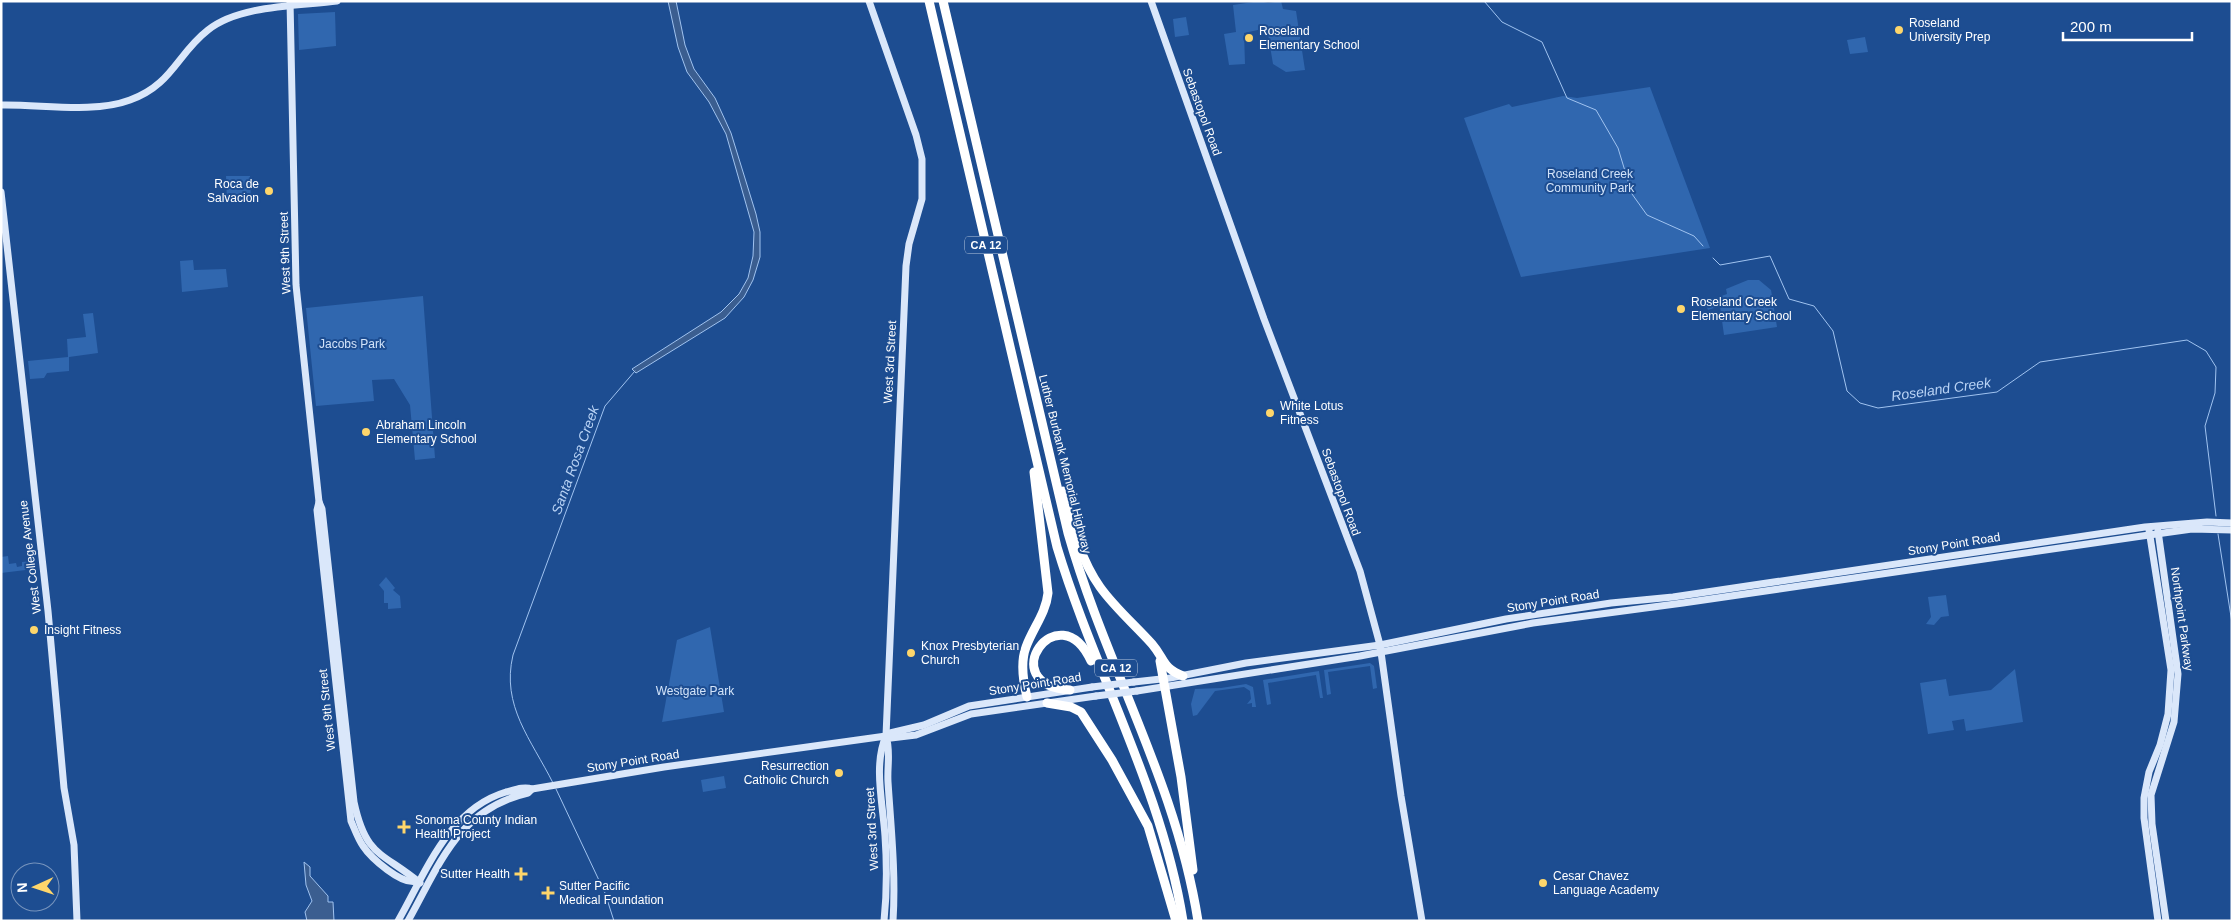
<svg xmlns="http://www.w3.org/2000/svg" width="2233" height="922" viewBox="0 0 2233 922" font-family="Helvetica,sans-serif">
	<rect width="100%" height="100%" fill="#1d4d91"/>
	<g fill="#3067af">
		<path d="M1260 1 1268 3 1281 1 1283 9 1296 11 1305 70 1286 72 1273 64 1267 28 1244 33 1245 64 1229 65 1224 34 1236 32 1233 5Z"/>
		<path d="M335 12 336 46 299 50 298 14Z"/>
		<path d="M1186 17 1189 35 1175 37 1173 19Z"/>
		<path d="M1865 37 1868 52 1850 54 1847 40Z"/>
		<path d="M1650 87 1710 248 1521 277 1464 118 1509 104 1512 107 1563 96 1577 98Z"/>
		<path d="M226 176H250L251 201H227Z"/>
		<path d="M193 260 194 270 226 269 228 287 182 292 180 261Z"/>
		<path d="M1748 280H1759L1771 290 1777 327 1724 335 1720 306 1708 310 1706 305 1717 301 1716 298 1727 294 1726 289Z"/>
		<path d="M423 296 435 458 415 460 410 405 394 379 372 380 374 401 316 406 306 308Z"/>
		<path d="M93 313 98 353 69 357V371L47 373 44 378 30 379 28 361 68 357 67 339 86 337 83 314Z"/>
		<path d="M8 556 9 564 16 563 17 567 22 566V562L33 561 34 569 1 573V557Z"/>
		<path d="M386 577 395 588 393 590 400 596 401 608 388 609V603H384V591L379 585Z"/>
		<path d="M1946 595 1949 616 1941 617 1934 625 1926 624 1931 617 1928 597Z"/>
		<path d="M710 627 724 712 662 722 677 640Z"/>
		<path d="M1370 663 1374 666 1377 688 1373 689 1370 666 1328 672 1331 694 1327 695 1324 670Z"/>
		<path d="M2015 669 2023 722 1966 731 1964 719 1952 721 1954 730 1928 734 1920 683 1946 679 1949 696 1991 690Z"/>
		<path d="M1319 671 1323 698H1320L1316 675 1268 683 1271 704 1267 705 1263 680Z"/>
		<path d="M1246 684 1253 687 1256 707H1252V703L1247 704 1251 699 1250 691 1244 687 1215 691 1197 715 1193 716 1191 704 1195 689 1221 688Z"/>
		<path d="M724 776 726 788 703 792 701 780Z"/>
	</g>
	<g fill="#3b5e90" stroke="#a0c3f0">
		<path d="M668 1H676L685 45 694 69 715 98 731 133 756 214 760 232V257L753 280 744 297 725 318 636 373 632 369 721 312 739 294 748 278 753 256 754 232 726 134 709 102 687 72 678 47Z"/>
		<path d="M304 862 310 867V876L328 896V902H333L334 921H307L305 912 312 901 306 885Z"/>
	</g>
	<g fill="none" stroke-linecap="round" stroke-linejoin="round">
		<g stroke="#a0c3f0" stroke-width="1">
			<path d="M1484 1 1502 22 1542 42 1567 98 1596 110 1618 148 1632 194 1647 215 1694 236 1703 246"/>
			<path d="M1713 258 1720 265 1770 256 1789 299 1814 306 1833 331 1847 391 1860 403 1878 408 1997 392 2040 362 2187 340 2206 351 2216 367 2215 393 2205 426 2216 516"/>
			<path d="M2218 534 2232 623"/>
			<path d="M553 783C531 739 501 706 513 655L605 406 635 371"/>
			<path d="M556 789 605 893 614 921"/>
		</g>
		<g stroke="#dae7fa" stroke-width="7">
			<path d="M290 1 296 285 319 502 322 509 354 802C366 858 383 852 420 883"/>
			<path d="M869 1 916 135 922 159V199L909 244 906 266 886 736C873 765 883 804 885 836 887 864 887 892 884 921"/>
			<path d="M1151 1 1264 319 1360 571 1380 645 1401 796 1422 921"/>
			<path d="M1 105C41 104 93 114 130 100 172 85 177 54 208 30 239 5 298 6 337 1"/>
			<path d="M1 192 48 611 64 788 74 845 77 921"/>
			<path d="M319 502 317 510 351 821C355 830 358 839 363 846 371 858 402 886 417 881"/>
			<path d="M2149 530 2171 670 2168 714 2160 745 2149 772 2144 798V818L2158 921"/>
			<path d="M2158 531 2178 674 2174 722 2151 795 2152 824 2166 921"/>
			<path d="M1134 682 1170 678 1246 663 1380 645 1506 619 1611 603 1673 597 2145 527 2207 522 2232 523"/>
			<path d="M1137 691 1360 656 1533 623 1683 603 2142 536 2192 529 2232 530"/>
			<path d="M886 736 891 738 916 735 971 714 1096 696"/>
			<path d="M886 736C891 751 887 766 888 782 891 828 896 874 893 921"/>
			<path d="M532 789 664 767 886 736 890 733 924 725 969 706 1092 687"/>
			<path d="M398 921C425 874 448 809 506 792 514 790 524 786 532 789L528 793C458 809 440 864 408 921"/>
		</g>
		<g stroke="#fff" stroke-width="9">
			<path d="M929 1 1057 547C1095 673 1162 789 1183 921"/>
			<path d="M943 1 1068 533C1106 667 1176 781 1198 921"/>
			<path d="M1063 491C1072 524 1080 559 1100 587 1115 608 1135 625 1152 644 1165 659 1162 668 1183 676"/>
			<path d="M1160 661 1181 777 1193 870"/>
			<path d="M1070 690C992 685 1059 591 1091 661"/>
			<path d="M1027 697C1023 681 1020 663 1026 647 1033 628 1046 613 1048 593L1034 472"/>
			<path d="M1047 703 1071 707 1081 712 1112 760 1148 826 1176 921"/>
		</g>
		<g stroke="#dae7fa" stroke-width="7">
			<path d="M1092 687 1134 682"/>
			<path d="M1096 696 1137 691"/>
		</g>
	</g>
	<g fill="#fed66b" stroke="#1d4d91" stroke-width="2">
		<circle cx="1899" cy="30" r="5"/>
		<circle cx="1249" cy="38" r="5"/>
		<circle cx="269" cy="191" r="5"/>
		<circle cx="1681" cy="309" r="5"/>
		<circle cx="1270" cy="413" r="5"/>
		<circle cx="366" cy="432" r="5"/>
		<circle cx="34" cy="630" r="5"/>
		<circle cx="911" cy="653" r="5"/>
		<circle cx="839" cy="773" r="5"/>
		<path d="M401.5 819.5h5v5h5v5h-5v5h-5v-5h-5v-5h5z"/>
		<path d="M518.5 866.5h5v5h5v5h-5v5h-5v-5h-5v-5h5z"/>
		<circle cx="1543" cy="883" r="5"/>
		<path d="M545.5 885.5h5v5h5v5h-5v5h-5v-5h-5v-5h5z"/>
	</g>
	<g text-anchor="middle" stroke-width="4" stroke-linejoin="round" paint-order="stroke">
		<g fill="#1d4d91" stroke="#bbcade" stroke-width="1">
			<rect x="965" y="236.5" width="42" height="17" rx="4"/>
			<rect x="1095" y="659.5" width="42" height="17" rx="4"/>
		</g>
		<g font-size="11" font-weight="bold" fill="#fff">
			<text x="986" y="249">CA 12</text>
			<text x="1116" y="672">CA 12</text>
		</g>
		<g font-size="12" fill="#fff" stroke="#1d4d91" text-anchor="start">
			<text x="1909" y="27">Roseland<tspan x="1909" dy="14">University Prep</tspan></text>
			<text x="1259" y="35">Roseland<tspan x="1259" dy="14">Elementary School</tspan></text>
			<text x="259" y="188" text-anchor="end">Roca de<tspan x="259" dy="14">Salvacion</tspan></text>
			<text x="1691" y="306">Roseland Creek<tspan x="1691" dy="14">Elementary School</tspan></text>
			<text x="1280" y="410">White Lotus<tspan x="1280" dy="14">Fitness</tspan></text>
			<text x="376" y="429">Abraham Lincoln<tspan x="376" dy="14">Elementary School</tspan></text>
			<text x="44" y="634">Insight Fitness</text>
			<text x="921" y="650">Knox Presbyterian<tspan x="921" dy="14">Church</tspan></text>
			<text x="829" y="770" text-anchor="end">Resurrection<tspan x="829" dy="14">Catholic Church</tspan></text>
			<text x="415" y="824">Sonoma County Indian<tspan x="415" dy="14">Health Project</tspan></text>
			<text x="510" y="878" text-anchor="end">Sutter Health</text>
			<text x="1553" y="880">Cesar Chavez<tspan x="1553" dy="14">Language Academy</tspan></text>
			<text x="559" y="890">Sutter Pacific<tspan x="559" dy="14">Medical Foundation</tspan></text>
		</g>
		<g font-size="12" fill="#fff" stroke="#1d4d91">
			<text transform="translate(1202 112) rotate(70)" y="4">Sebastopol Road</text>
			<text transform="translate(285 253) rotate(-92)" y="4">West 9th Street</text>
			<text transform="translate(890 362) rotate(-87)" y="4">West 3rd Street</text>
			<text transform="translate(1065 464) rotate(76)" y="4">Luther Burbank Memorial Highway</text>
			<text transform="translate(1341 492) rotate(70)" y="4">Sebastopol Road</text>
			<text transform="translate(1954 544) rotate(-9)" y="4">Stony Point Road</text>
			<text transform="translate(30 557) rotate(-97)" y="4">West College Avenue</text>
			<text transform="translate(1553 601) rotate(-9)" y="4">Stony Point Road</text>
			<text transform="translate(2182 619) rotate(82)" y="4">Northpoint Parkway</text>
			<text transform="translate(1035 684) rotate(-9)" y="4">Stony Point Road</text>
			<text transform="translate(327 710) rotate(-96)" y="4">West 9th Street</text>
			<text transform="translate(633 761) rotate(-9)" y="4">Stony Point Road</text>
			<text transform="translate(872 829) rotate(-93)" y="4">West 3rd Street</text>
		</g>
		<g font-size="12" fill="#d3e4fa" stroke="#1d4d91">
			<text x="1590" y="178">Roseland Creek<tspan x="1590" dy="14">Community Park</tspan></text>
			<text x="352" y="348">Jacobs Park</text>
			<text x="695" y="695">Westgate Park</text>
		</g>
		<g font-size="14" font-style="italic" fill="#b9d3f5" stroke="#1d4d91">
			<text transform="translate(1941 389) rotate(-8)" y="5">Roseland Creek</text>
			<text transform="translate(575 460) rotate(-70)" y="5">Santa Rosa Creek</text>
		</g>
	</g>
	<rect width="2233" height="922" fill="none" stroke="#ffffff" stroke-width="5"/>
	<g transform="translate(35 887) rotate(267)"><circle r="24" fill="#1d4d91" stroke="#7794bd"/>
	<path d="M0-4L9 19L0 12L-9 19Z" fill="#fed66b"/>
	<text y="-8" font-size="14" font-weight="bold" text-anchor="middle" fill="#ffffff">N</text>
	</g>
	<path d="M2063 32v8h129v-8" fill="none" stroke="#ffffff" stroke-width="2.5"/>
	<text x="2070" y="32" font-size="15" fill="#ffffff" stroke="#1d4d91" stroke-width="4" paint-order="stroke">200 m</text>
</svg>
